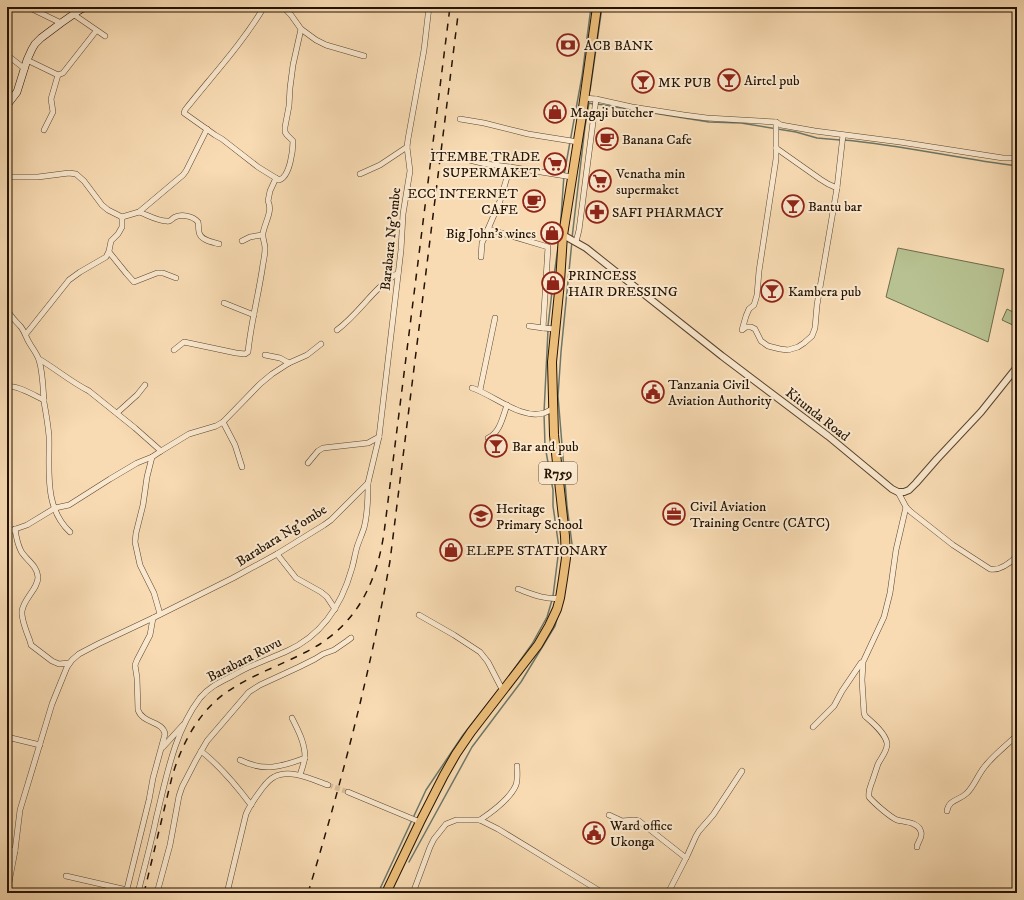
<svg xmlns="http://www.w3.org/2000/svg" width="1024" height="900" viewBox="0 0 1024 900" font-family="'IM FELL DW Pica',serif">
	<rect width="100%" height="100%" fill="#f8dbb3"/>
	<filter id="stains"><feTurbulence type="fractalNoise" baseFrequency=".005" numOctaves="4"/><feColorMatrix values="0 0 0 0 .2 0 0 0 0 .09 0 0 0 0 .02 0 0 0 .5 -.17"/></filter>
	<radialGradient id="worn" r=".72"><stop offset=".6" stop-color="#630" stop-opacity="0"/><stop offset="1" stop-color="#630" stop-opacity=".3"/></radialGradient>
	<g fill="#b7c191" stroke="#6d6a4a">
		<path d="M898 248 1004 269 988 342 886 297Z"/>
		<path d="M1007 309 1017 314V327L1002 320Z"/>
	</g>
	<g fill="none" stroke-linecap="round" stroke-linejoin="round">
		<g stroke="#6c7769" stroke-width="1.5">
			<path d="M81 13 93 7"/>
			<path d="M590 91 602 7"/>
			<path d="M597 104 709 122 741 123 796 132 817 138 840 140"/>
			<path d="M844 140C902 145 959 159 1017 166"/>
			<path d="M560 231 564 175 582 76 591 7"/>
			<path d="M572 238 585 127 589 103 593 104"/>
			<path d="M548 326 553 283 558 247"/>
			<path d="M548 330 544 413 545 446 553 490V506L559 548 553 596"/>
			<path d="M570 556 572 544 567 506 558 396 561 352 572 241"/>
			<path d="M502 686 532 644 547 617 552 600"/>
			<path d="M409 862 472 747 521 682 555 626 558 615"/>
			<path d="M378 893 426 790 463 735 499 689"/>
		</g>
		<path stroke="#d8bd98" stroke-width="5" stroke-dasharray="5 2.5" stroke-linecap="butt" d="M328 785 348 792"/>
		<g stroke="#58442e" stroke-width="6">
			<g id="minor">
				<path d="M28 7 61 23"/>
				<path d="M264 7C242 44 212 76 185 110L184 113 215 135 222 139 258 167 279 180C290 177 293 150 293 141L287 135 285 132V127L289 106 290 88 293 65 301 29"/>
				<path d="M283 7 291 15 301 29 316 40 326 45 364 56"/>
				<path d="M73 14 105 36"/>
				<path d="M7 55 25 69"/>
				<path d="M27 60 58 75 51 99 53 112 44 130"/>
				<path d="M58 75 63 73 96 31"/>
				<path d="M584 98 596 99 632 107 684 115 707 118 776 122 781 125 815 131 900 142 1003 158H1017"/>
				<path d="M460 119 484 123 528 134 578 142"/>
				<path d="M776 122V159L759 271 757 295 754 305 749 309 746 316 742 330 746 327H751L755 329 761 341 768 346 780 349 788 350 798 347 804 343 812 336 815 328 817 305 837 188 843 135"/>
				<path d="M776 148 820 179 828 184 837 188"/>
				<path d="M456 156 465 159 486 164 510 167 572 177"/>
				<path d="M360 174 380 165 407 147"/>
				<path d="M7 177H38L69 173 76 174 84 181 102 205 108 210 122 217 139 212 183 175 186 171 207 129"/>
				<path d="M139 212C148 215 157 221 167 221 171 222 171 219 175 217 182 214 193 216 198 222 199 225 198 229 199 232 200 240 212 242 219 244"/>
				<path d="M488 229 548 247 543 328"/>
				<path d="M242 241 250 237 262 235"/>
				<path d="M576 242 579 230 596 99"/>
				<path d="M109 252 126 273 134 282 157 273H163L176 278"/>
				<path d="M481 257 482 243 500 201 510 167"/>
				<path d="M224 303 254 315"/>
				<path d="M7 308C9 316 16 321 21 327 25 332 26 338 30 344 33 349 37 354 39 360 43 373 43 388 44 402 46 413 48 425 49 436 50 468 43 507 70 532"/>
				<path d="M7 321 11 316"/>
				<path d="M529 326 543 328 555 329"/>
				<path d="M337 330C360 313 373 288 398 273"/>
				<path d="M26 334 69 280 80 272 106 257 109 251 111 241 118 234 122 227V217"/>
				<path d="M174 350 184 342 236 353 245 354 248 352C251 322 259 293 263 264 264 259 265 253 265 248 265 243 262 238 263 233 265 222 273 211 268 201L270 191 276 178"/>
				<path d="M265 355 280 358 289 363"/>
				<path d="M39 359C56 369 71 382 89 391L135 428 161 451"/>
				<path d="M7 387C16 384 35 396 44 400"/>
				<path d="M472 388C494 395 521 420 544 413 547 412 550 410 552 409"/>
				<path d="M480 390 495 318"/>
				<path d="M117 413 137 395 145 385"/>
				<path d="M223 422 235 445 242 467"/>
				<path d="M488 438C500 433 503 416 507 405"/>
				<path d="M308 463 318 451 323 448 368 443 379 437"/>
				<path d="M898 492 906 507 911 512 953 545 990 569C1000 571 1010 563 1017 556"/>
				<path d="M906 507 896 550 890 593 884 617 863 662 862 680 864 713 865 716C873 723 885 733 887 743 888 750 881 758 878 764 876 770 874 776 872 782 870 787 868 791 869 797 874 803 890 817 897 820 904 822 919 822 921 832 923 838 917 842 917 847"/>
				<path d="M15 529C16 536 18 545 21 551 26 560 37 565 38 577 38 589 24 598 22 611 21 619 27 633 30 641L31 645 52 661 59 664 69 663"/>
				<path d="M7 532 27 525 55 508 69 505 110 479 137 463 152 457"/>
				<path d="M277 554 296 578 321 592 327 597 335 609"/>
				<path d="M518 589C532 594 545 600 560 598"/>
				<path d="M160 614 154 593 140 565 135 542 136 533 143 505 147 477 152 457 161 451 189 434 216 426 223 422 260 384 272 374 289 363 307 355 321 344"/>
				<path d="M419 615 454 635 480 652 488 662 503 691"/>
				<path d="M292 718C298 730 305 743 305 757 304 763 302 769 300 775"/>
				<path d="M813 727 834 706 842 691 861 663"/>
				<path d="M7 737 40 745"/>
				<path d="M163 747 183 725"/>
				<path d="M201 751C220 766 236 785 251 805"/>
				<path d="M240 760C264 772 281 767 305 758"/>
				<path d="M348 792 420 822"/>
				<path d="M947 811C949 799 959 801 967 793 975 785 978 774 986 765 995 754 1007 745 1017 735"/>
				<path d="M609 815 622 821 634 820 639 821 686 858"/>
				<path d="M480 820C492 812 510 799 516 785 518 779 517 772 517 766"/>
				<path d="M7 849 15 851"/>
				<path d="M66 876 127 890"/>
				<path d="M7 893 15 851 20 810 52 704 67 667 72 660 79 654 98 644 153 618 233 578 277 554 324 525 331 520 368 483 379 437 401 250 403 214 410 171 407 147 408 139 424 50 429 7"/>
				<path d="M126 893 149 800 153 778 165 734C163 721 143 724 138 710L137 678 135 665 137 660 150 635 153 618"/>
				<path d="M138 893C144 868 151 844 156 819 166 779 174 732 200 698 209 687 220 682 232 676 239 672 246 668 254 665 265 660 276 656 287 651 323 635 342 604 352 568 354 561 355 554 357 547 359 541 362 534 364 528 368 513 368 498 368 483"/>
				<path d="M157 893 170 845 179 796 182 787 196 760 207 741 249 692 260 685 299 667 315 659 323 654 334 650 347 641 351 638"/>
				<path d="M227 893 246 814C250 805 255 798 261 790 265 785 268 780 274 777 290 768 313 780 328 785"/>
				<path d="M413 893 430 847 434 839 446 824 456 820H480L498 829 603 893"/>
				<path d="M668 893 687 856 696 836 699 831 713 815 742 771"/>
			</g>
		</g>
		<g stroke="#58442e" stroke-width="8">
			<path id="tertiary" d="M563 235 586 248 722 356 828 436 892 489 898 492H904L909 490 916 483 937 459 981 412 1017 367"/>
		</g>
		<g stroke="#231202" stroke-width="8">
			<path id="secondary" d="M7 105 17 92 27 60 32 49 35 44 41 38 61 23 84 7"/>
		</g>
		<g stroke="#231202" stroke-width="10">
			<path id="primary" d="M386 893 420 822 444 775 456 754 471 732 538 645 549 626 557 609 560 598 563 579 566 558 565 536 554 435 552 362 560 282 563 235 582 115 597 7"/>
		</g>
		<use href="#minor" stroke="#fae8ce" stroke-width="5"/>
		<use href="#tertiary" stroke="#fae8ce" stroke-width="6"/>
		<use href="#secondary" stroke="#fae8ce" stroke-width="7"/>
		<use href="#primary" stroke="#ecbe7a" stroke-width="8"/>
		<g stroke="#231202" stroke-width="1.5" stroke-dasharray="7 7" stroke-linecap="butt">
			<path d="M144 893 172 777C181 746 197 714 224 694 249 676 279 666 306 652 355 627 376 586 384 533L450 7"/>
			<path d="M308 893C341 784 370 674 390 561L459 7"/>
		</g>
	</g>
	<defs>
		<g id="bank-ring" transform="scale(1.15)"><circle r="9.5" fill="#fae8ce" stroke="#8f2418" stroke-width="1.5"/><path d="M-6-4H6V4H-6ZM0-2.3a2.3 2.3 0 1 0 0 4.6a2.3 2.3 0 1 0 0-4.6Z" fill="#8f2418"/></g>
		<g id="bar-ring" transform="scale(1.15)"><circle r="9.5" fill="#fae8ce" stroke="#8f2418" stroke-width="1.5"/><path d="M-6-5H6L.8 .8V4.5H3.5V6h-7V4.5H-.8V.8Z" fill="#8f2418"/></g>
		<g id="shop-ring" transform="scale(1.15)"><circle r="9.5" fill="#fae8ce" stroke="#8f2418" stroke-width="1.5"/><path d="M-5-2.5h2.3a2.7 3.5 0 0 1 5.4 0H5L5.5 6h-11ZM-1.5-2.5h3a1.5 2.3 0 0 0-3 0Z" fill="#8f2418"/></g>
		<g id="cafe-ring" transform="scale(1.15)"><circle r="9.5" fill="#fae8ce" stroke="#8f2418" stroke-width="1.5"/><path d="M-5.5-4.5H6V0H3Q3 3.5 0 3.5H-2.5Q-5.5 3.5-5.5 0ZM3-3.2v2h1.7v-2ZM-6 4.5H4V6H-6Z" fill="#8f2418"/></g>
		<g id="supermarket-ring" transform="scale(1.15)"><circle r="9.5" fill="#fae8ce" stroke="#8f2418" stroke-width="1.5"/><path d="M-6-5.5h2.5l.6 2H6L4.5 2H-2.5L-4.4-4H-6ZM-1.5 3.2a1.3 1.3 0 1 0 .1 0ZM3 3.2a1.3 1.3 0 1 0 .1 0Z" fill="#8f2418"/></g>
		<g id="pharmacy-ring" transform="scale(1.15)"><circle r="9.5" fill="#fae8ce" stroke="#8f2418" stroke-width="1.5"/><path d="M-2-6h4v4h4v4h-4v4h-4v-4h-4v-4h4Z" fill="#8f2418"/></g>
		<g id="civic-ring" transform="scale(1.15)"><circle r="9.5" fill="#fae8ce" stroke="#8f2418" stroke-width="1.5"/><path d="M-.6-6.5H3V-4.5H.6V-3L4-1V1h2V6H-6V1h2V-1L-.6-3ZM-1.2 2.5V6h2.4V2.5Z" fill="#8f2418"/></g>
		<g id="office-ring" transform="scale(1.15)"><circle r="9.5" fill="#fae8ce" stroke="#8f2418" stroke-width="1.5"/><path d="M-6-3h4V-5.5h4V-3h4V5H-6ZM-1-4.5V-3h2v-1.5ZM-6 0V1H6V0Z" fill="#8f2418"/></g>
		<g id="school-ring" transform="scale(1.15)"><circle r="9.5" fill="#fae8ce" stroke="#8f2418" stroke-width="1.5"/><path d="M0-5L7-2L0 1L-7-2ZM-4 1L0 2.5L4 1V4Q0 6-4 4Z" fill="#8f2418"/></g>
	</defs>
	<g fill-rule="evenodd">
		<use href="#bank-ring" x="568" y="45"/>
		<use href="#bar-ring" x="729" y="80"/>
		<use href="#bar-ring" x="643" y="82"/>
		<use href="#shop-ring" x="555" y="112"/>
		<use href="#cafe-ring" x="607" y="139"/>
		<use href="#supermarket-ring" x="555" y="164"/>
		<use href="#supermarket-ring" x="600" y="181"/>
		<use href="#cafe-ring" x="534" y="201"/>
		<use href="#bar-ring" x="793" y="206"/>
		<use href="#pharmacy-ring" x="597" y="212"/>
		<use href="#shop-ring" x="552" y="233"/>
		<use href="#shop-ring" x="553" y="283"/>
		<use href="#bar-ring" x="772" y="291"/>
		<use href="#civic-ring" x="653" y="392"/>
		<use href="#bar-ring" x="496" y="446"/>
		<use href="#office-ring" x="674" y="514"/>
		<use href="#school-ring" x="481" y="516"/>
		<use href="#shop-ring" x="451" y="550"/>
		<use href="#civic-ring" x="594" y="833"/>
	</g>
	<g text-anchor="middle" stroke-width="4" stroke-linejoin="round" paint-order="stroke">
		<rect fill="#fae8ce" stroke="#64523f" stroke-width="1" x="539" y="462" width="38" height="22" rx="3"/>
		<g font-size="13" font-weight="bold" fill="#231202">
			<text x="558" y="478">R759</text>
		</g>
		<g font-size="14" fill="#231202" stroke="#fae8ce" text-anchor="start">
			<text x="584" y="50">ACB BANK</text>
			<text x="744" y="85">Airtel pub</text>
			<text x="658" y="87">MK PUB</text>
			<text x="570" y="117">Magaji butcher</text>
			<text x="622" y="144">Banana Cafe</text>
			<text x="540" y="161" text-anchor="end">ITEMBE TRADE<tspan x="540" dy="16">SUPERMAKET</tspan></text>
			<text x="616" y="178">Venatha min<tspan x="616" dy="16">supermaket</tspan></text>
			<text x="518" y="198" text-anchor="end">ECC INTERNET<tspan x="518" dy="16">CAFE</tspan></text>
			<text x="808" y="211">Bantu bar</text>
			<text x="612" y="217">SAFI PHARMACY</text>
			<text x="536" y="238" text-anchor="end">Big John's wines</text>
			<text x="568" y="280">PRINCESS<tspan x="568" dy="16">HAIR DRESSING</tspan></text>
			<text x="788" y="296">Kambera pub</text>
			<text x="668" y="389">Tanzania Civil<tspan x="668" dy="16">Aviation Authority</tspan></text>
			<text x="512" y="451">Bar and pub</text>
			<text x="690" y="511">Civil Aviation<tspan x="690" dy="16">Training Centre (CATC)</tspan></text>
			<text x="496" y="513">Heritage<tspan x="496" dy="16">Primary School</tspan></text>
			<text x="466" y="555">ELEPE STATIONARY</text>
			<text x="610" y="830">Ward office<tspan x="610" dy="16">Ukonga</tspan></text>
		</g>
		<g font-size="14" fill="#231202" stroke="#fae8ce">
			<text transform="translate(390 239) rotate(-84)" y="5">Barabara Ng'ombe</text>
			<text transform="translate(818 414) rotate(38)" y="5">Kitunda Road</text>
			<text transform="translate(281 535) rotate(-32)" y="5">Barabara Ng'ombe</text>
			<text transform="translate(244 659) rotate(-27)" y="5">Barabara Ruvu</text>
		</g>
	</g>
	<rect width="1024" height="900" fill="none" stroke="#f8dbb3" stroke-width="24"/>
	<rect x="8" y="8" width="1008" height="884" fill="none" stroke="#231202" stroke-width="2"/>
	<rect x="12" y="12" width="1000" height="876" fill="none" stroke="#231202"/>
	<rect width="100%" height="100%" filter="url(#stains)"/>
	<rect width="100%" height="100%" fill="url(#worn)"/>
</svg>
